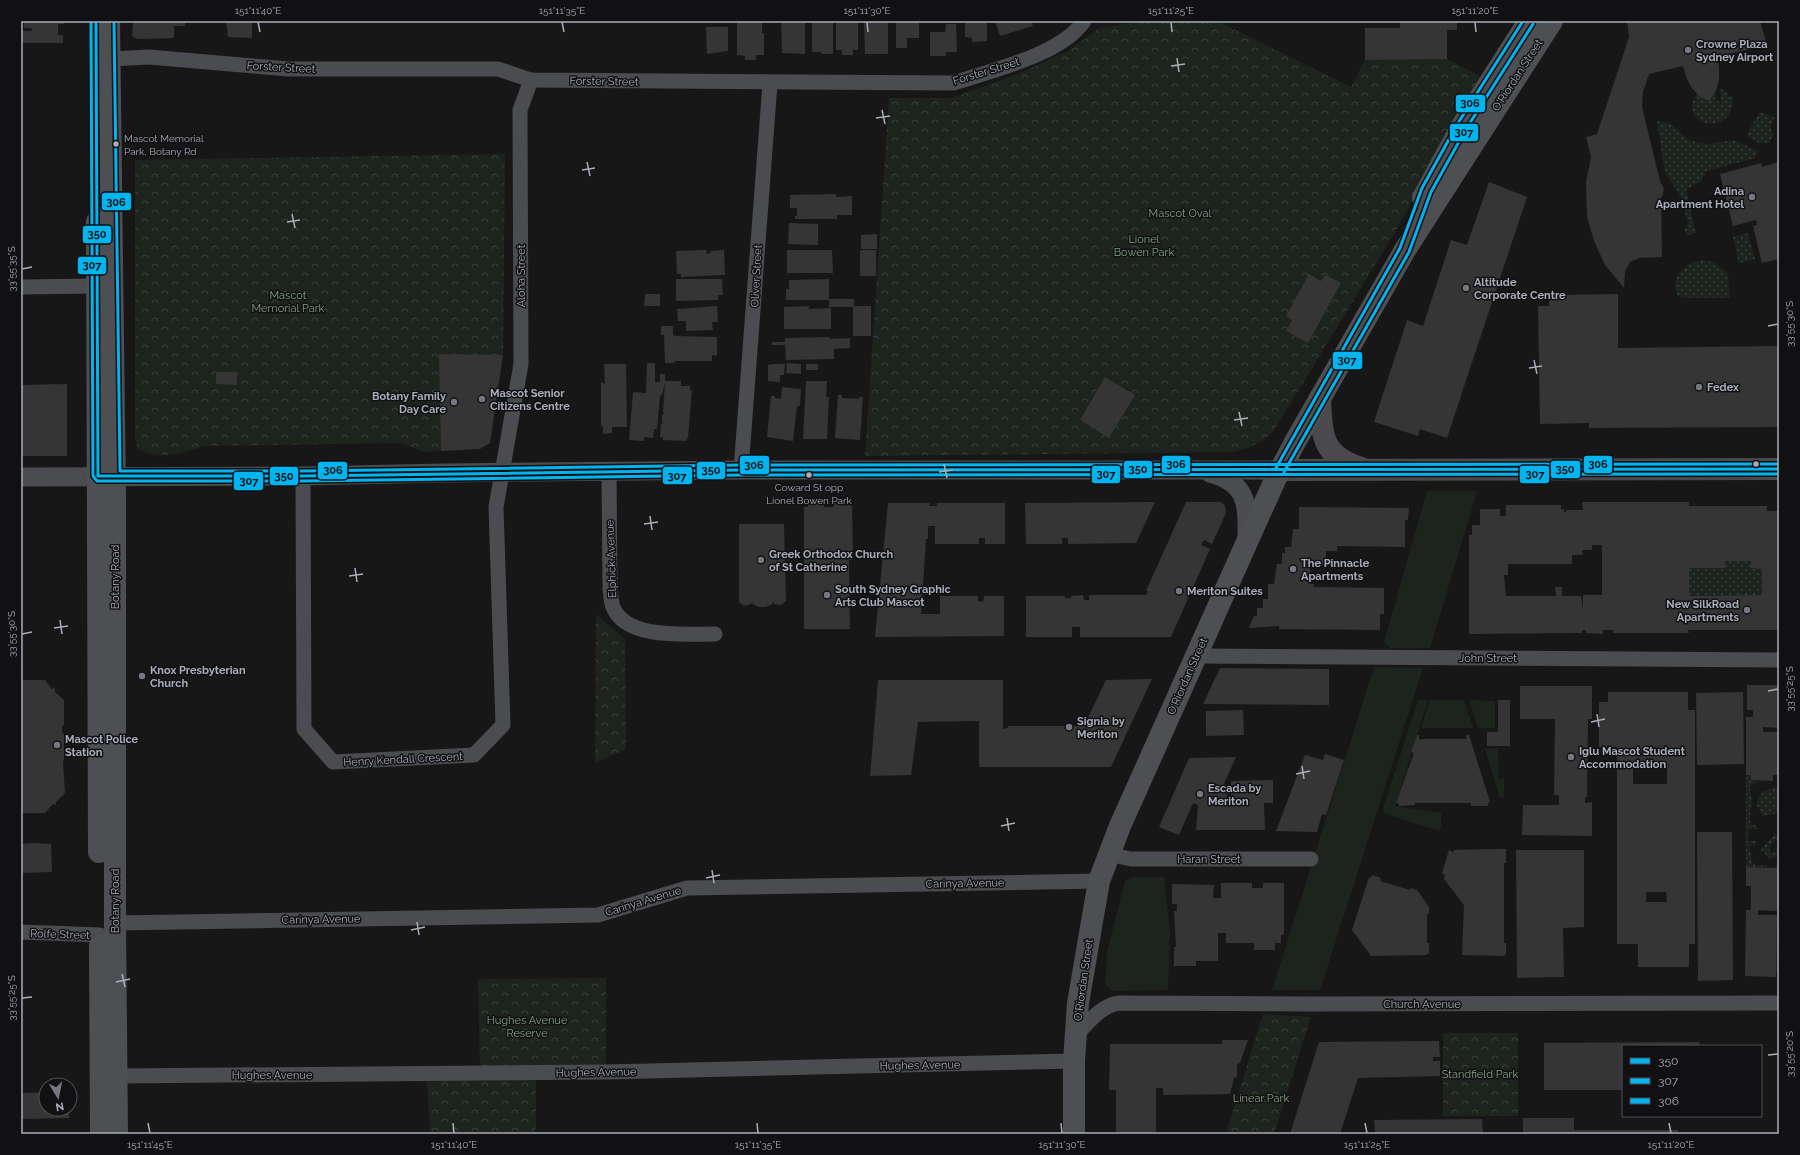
<svg xmlns="http://www.w3.org/2000/svg" width="1800" height="1155" viewBox="0 0 1800 1155" font-family="Raleway,sans-serif">
	<defs>
		<pattern id="park-crowns" width="20" height="18" patternUnits="userSpaceOnUse"><rect width="20" height="18" fill="#1d241e"/><path d="M2 6a3 3 0 1 1 6 0M12 15a3 3 0 1 1 6 0" fill="none" stroke="#3b413d"/></pattern>
		<pattern id="garden-dots" width="8" height="8" patternUnits="userSpaceOnUse"><rect width="8" height="8" fill="#1d241e"/><path d="M2 2h.1M6 6h.1" fill="none" stroke="#3b413d" stroke-width="1.8" stroke-linecap="round"/></pattern>
	</defs>
	<rect width="100%" height="100%" fill="#171717"/>
	<g fill="#1d241e">
		<path d="M1427 491H1477L1430 648H1390L1384 642Z"/>
		<path d="M1374 667 1423 668 1320 990H1272Z"/>
		<path d="M1418 700H1428L1395 806 1441 813V827L1439 831 1386 814 1383 809Z"/>
		<path d="M1430 700H1464L1473 728H1421Z"/>
		<path d="M1469 700 1495 701V728H1478Z"/>
		<path d="M1485 749H1498L1499 779H1504V798H1500Z"/>
		<path d="M1132 877H1164L1170 931 1168 990 1112 991 1105 984 1107 952 1125 881Z"/>
	</g>
	<g fill="url(#park-crowns)">
		<path d="M1146 21H1217L1351 87 1365 60 1447 59 1480 76 1397 229 1273 432C1261 443 1249 448 1234 452L865 456 889 98H951L1018 74 1070 50 1099 28Z"/>
		<path d="M505 154 503 355H440L441 451 424 452 401 443 203 446C184 454 157 460 138 449L135 439V160Z"/>
		<path d="M596 614 625 639 626 749 595 763Z"/>
		<path d="M606 978V1072L536 1073V1134H430L427 1074 480 1073 478 979Z"/>
		<path d="M1263 1014 1311 1017 1274 1134H1226Z"/>
		<rect x="1443" y="1033" width="75" height="83"/>
	</g>
	<g fill="url(#garden-dots)" fill-rule="evenodd">
		<path d="M1722 89 1725 92H1727L1729 97 1733 96C1733 144 1673 121 1698 93L1714 92 1717 101 1721 102V94L1719 90Z"/>
		<path d="M1759 113H1764L1775 118 1770 127 1774 135 1769 143H1759L1746 135Z"/>
		<path d="M1657 121 1671 124 1689 140 1707 144 1734 140 1758 151 1755 158 1707 171 1701 181 1686 190 1696 233 1687 235 1684 230 1688 223 1680 195 1665 173Z"/>
		<path d="M1748 233 1755 259 1739 263 1733 237Z"/>
		<path d="M1703 260 1713 262 1728 274 1730 298H1685L1678 296C1668 278 1686 262 1703 260Z"/>
		<path d="M1725 561H1751V568L1762 569V595L1689 596V568H1724Z"/>
		<path d="M1746 775H1751L1752 780 1757 781 1756 784 1751 785C1748 791 1752 795 1752 801 1752 810 1748 816 1751 824L1756 825 1758 829H1749L1748 841H1758L1755 844 1749 846 1752 862 1757 866 1766 865 1768 867H1746Z"/>
		<path d="M1779 786V813L1763 816 1756 804 1762 792Z"/>
		<path d="M1775 834 1779 837V857L1769 858 1761 849ZM1775 840 1779 842 1775 853H1771L1769 848Z"/>
		<path d="M1779 864V902L1777 903 1778 868H1775L1776 865Z"/>
		<path d="M1777 932 1779 934V970H1776Z"/>
	</g>
	<g fill="#353536" fill-rule="evenodd">
		<path d="M24 21H64V24H58V35H63V43H21V31H32L31 28H24Z"/>
		<path d="M133 21H185V26H174V38L137 39 132 36Z"/>
		<path d="M226 21H252V38L228 37Z"/>
		<path d="M737 21H762V33H764V55H756V60H745V56L737 55Z"/>
		<path d="M781 21H805V54L782 53Z"/>
		<path d="M812 21H833V54H821V52H812Z"/>
		<path d="M836 21H858V50H853V55H842V50H836Z"/>
		<path d="M896 21H919V38H907V48H896Z"/>
		<path d="M965 21H987V41L972 42V38L965 37Z"/>
		<path d="M995 21H1031L1033 26 1000 36Z"/>
		<path d="M1400 21H1457V30H1447V59L1365 60V28H1400Z"/>
		<path d="M1627 21H1760L1767 45 1717 57 1719 67V80L1716 91 1709 101 1700 97 1692 88 1686 77 1683 66 1649 74 1643 92 1642 107 1660 181 1664 189 1662 197H1661L1662 257 1639 258 1630 262 1625 271 1624 288 1605 265 1594 241 1587 217 1586 182 1591 157 1586 137 1597 134 1629 37Z"/>
		<path d="M864 22H888V54H865Z"/>
		<path d="M946 24H956L957 52H946V56H930V32H945Z"/>
		<path d="M706 27H728V51L707 54Z"/>
		<path d="M1779 162V259L1762 263 1753 226 1757 225 1756 220 1733 226 1720 174 1761 163 1762 167Z"/>
		<path d="M1489 182 1527 197 1447 438 1420 429 1418 436 1374 422 1407 320 1423 326 1451 240 1467 245Z"/>
		<path d="M836 194V197L852 196V215H837V219H795V216H797V208H790V195Z"/>
		<path d="M789 223 818 224V245L788 244Z"/>
		<path d="M877 234V249H861V235Z"/>
		<path d="M706 250 707 254 711 253 710 251 724 250 725 275 681 277V274H677L676 251Z"/>
		<path d="M787 250H832L833 273H787Z"/>
		<rect x="860" y="250" width="16" height="26"/>
		<path d="M1309 274 1321 281 1325 275 1341 283 1308 343 1286 331 1292 320 1286 316Z"/>
		<path d="M676 279H722L723 295H718V300L676 301Z"/>
		<path d="M829 279V299H854V306H871V336H853V307H829V300H786V289H789V280Z"/>
		<path d="M645 294H660V306H644Z"/>
		<path d="M1618 294V348L1779 346V427L1589 428V423L1540 424 1538 306H1549V295Z"/>
		<path d="M717 306 718 322H712L713 330 686 331V321H678L677 309Z"/>
		<path d="M810 306 808 309 831 308V329H784V307Z"/>
		<path d="M661 326H673V335L676 336 717 337V356L712 355V361H675V363H665L664 335H661Z"/>
		<path d="M829 337 830 339 850 338V348L834 349V359L786 360 785 345H772V342H785V338Z"/>
		<path d="M439 354 503 355 490 443 480 449 441 451Z"/>
		<path d="M647 363H655V382H660V374H665V381H681V386H690V391L692 390 688 437 686 441 663 440V437H660L661 424H664L662 423V415L665 413H663L665 382 662 395 660 396 657 429H654L653 438 644 437V441L629 440 633 392 646 393Z"/>
		<path d="M787 363 801 364V374L786 373Z"/>
		<path d="M604 364H626L627 427H612V433L603 434V426L601 427V382L605 384Z"/>
		<path d="M773 364H785L784 375H780V382L768 381V365Z"/>
		<rect x="806" y="364" width="12" height="6"/>
		<path d="M216 372H237V385L216 384Z"/>
		<path d="M1105 377 1135 395 1109 438 1080 420Z"/>
		<path d="M806 381H827L826 397H829L827 439H803Z"/>
		<path d="M67 384V456H21V385Z"/>
		<path d="M782 387 801 389 800 406H797L793 441 767 437 771 396H775V398L781 399Z"/>
		<path d="M838 395H842V398L859 399V397H863L860 440 835 438Z"/>
		<path d="M1155 502 1136 543 1068 544V538H1062V544H1026L1025 503Z"/>
		<path d="M1186 502H1221L1225 506 1226 513 1212 544 1204 540 1201 545 1210 549 1171 637H1080V627H1072V637H1026V596H1065V598H1071V596L1083 595 1084 600H1089V595H1146L1148 591H1146Z"/>
		<path d="M1582 502H1689V506H1767V511H1779V630H1688L1689 633H1613V630H1603V634L1586 633V630H1582V633L1469 634V535H1472V525H1480V509H1500V516H1506V505H1561V509H1564V512H1566V510H1583ZM1592 545H1602V595H1583V610L1581 596H1562V587H1555L1556 596H1506L1504 575H1508V564H1572V555H1583L1582 550H1592ZM1725 561H1751V568L1762 569V595L1689 596V568H1725Z"/>
		<path d="M808 503H824V507H833V503H852L853 560H849L850 629H804V507H808Z"/>
		<path d="M888 503H930L929 506H937V503H1005V544H985V538H979V544H935V526H928V539H926L921 614H940V596H978V601L983 602 984 596H1004V636L875 637Z"/>
		<path d="M1299 507 1409 508 1408 520H1405V547L1337 546V551H1326V565H1310V584H1314V587L1384 588V614H1380V630L1279 629V626L1249 628 1254 616H1257V608H1263V599H1268V584H1274L1277 564H1282V553H1285V547H1291L1293 529H1299Z"/>
		<path d="M739 524H784L786 601 781 605 774 604V601L772 604 766 607H759L753 604 752 602 751 604 744 606 739 602Z"/>
		<path d="M1220 668 1329 669V705L1203 704Z"/>
		<path d="M1152 679 1111 767H979V721L918 722 911 775 870 776 878 680H1003V729L1008 728V726H1084L1106 680Z"/>
		<path d="M21 680H45L52 689 55 688V692L64 700V725L62 726V732L64 734V760L63 762 65 793 56 802V805L53 804 45 813H21Z"/>
		<path d="M1747 685H1779V728L1763 727V732H1779V775H1773V781L1751 780V775H1746V717H1753V710H1747Z"/>
		<path d="M1520 686H1592V719H1588L1587 797H1585V803L1592 802V836L1522 835 1523 805H1559V795H1554L1555 719H1520Z"/>
		<path d="M1608 692H1688V710H1695V944H1689V967H1638V944H1617V747H1599V702H1608ZM1633 763H1667V784H1633ZM1646 892H1666L1667 902H1646Z"/>
		<path d="M1743 692 1744 764 1697 765 1696 693Z"/>
		<path d="M1498 700H1510V746H1487V732H1498Z"/>
		<path d="M1243 710 1244 735 1206 736V711Z"/>
		<path d="M1417 735H1419V739H1466V735H1469L1490 802 1488 803V806H1471V803H1415V805L1399 806V804L1396 803 1414 753 1411 752Z"/>
		<path d="M1325 754 1344 760 1326 815 1322 814 1317 832 1276 831 1305 755 1323 760Z"/>
		<path d="M1236 757 1224 784 1226 785 1227 802H1231V781L1273 780V803H1264L1265 830H1196L1198 805 1193 803 1179 835 1159 827 1189 758Z"/>
		<path d="M1697 832H1732L1733 980 1698 981Z"/>
		<path d="M34 843 51 844 52 872 21 873V844Z"/>
		<path d="M1495 849H1506V863H1504V943H1506V954L1504 956 1462 955 1464 905 1444 879 1445 875 1442 873 1449 850 1453 852 1454 850Z"/>
		<path d="M1516 850H1584V927L1563 928 1564 977 1517 978Z"/>
		<path d="M1746 867 1778 868 1777 911 1758 910V915H1777L1776 977 1745 976 1746 910H1751V886H1746Z"/>
		<path d="M1372 875 1381 878 1380 881 1410 890V888L1417 890 1429 907V914H1427V943H1429V953L1426 955 1371 956 1352 930 1369 877 1371 878Z"/>
		<path d="M1221 883H1252V888H1263V883H1284V935H1281V943H1275V950H1254V943H1226V933H1218V961H1196V966H1174V947H1176L1174 911H1177V904H1172V884L1214 885 1213 898H1221Z"/>
		<path d="M1222 1040H1248L1240 1063 1237 1064V1077L1234 1078 1230 1094 1163 1095V1088H1156V1134H1116V1090H1109L1110 1044H1222Z"/>
		<path d="M1439 1041 1440 1057H1433V1061H1440V1076L1358 1078 1340 1134H1290L1319 1042Z"/>
		<path d="M1699 1042 1700 1046H1623V1090H1544V1043Z"/>
		<path d="M46 1092V1109H69V1118L21 1119V1093Z"/>
		<path d="M1523 1118H1574V1130H1678V1134H1523Z"/>
		<path d="M1482 1119 1483 1134H1375L1374 1120Z"/>
	</g>
	<g fill="none" stroke-linecap="round" stroke-linejoin="round">
		<g stroke="#4b4c50" stroke-width="15">
			<path d="M109 59 149 57 288 69H498L531 80 954 83C992 70 1061 55 1084 21"/>
			<path d="M21 287 97 286"/>
			<path d="M741 470 770 83"/>
			<path d="M609 471 610 589C611 595 611 602 613 607 626 640 687 634 715 634"/>
			<path d="M303 476 304 729 333 762 474 755 503 725 496 507 521 364 520 110 531 80"/>
			<path d="M1196 656 1779 660"/>
			<path d="M1108 854 1131 859H1311"/>
			<path d="M115 923 598 915 687 888 1099 881"/>
			<path d="M21 932 100 935"/>
			<path d="M1076 1035C1089 1022 1100 1006 1119 1003L1307 1004 1779 1003"/>
			<path d="M117 1076 606 1072 1074 1061"/>
		</g>
		<g stroke="#4b4c50" stroke-width="19">
			<path d="M1210 473C1250 484 1247 506 1247 541"/>
			<path d="M21 477 303 476 445 473 741 470H1280"/>
		</g>
		<g stroke="#4a4a4e" stroke-width="22">
			<path d="M1320 398C1322 436 1321 455 1361 468"/>
			<path d="M1280 470 1779 469"/>
		</g>
		<g stroke="#4d4f52" stroke-width="22">
			<path d="M109 21 115 496V923L117 1134"/>
			<path d="M1423 198 1462 126 1529 21"/>
			<path d="M97 222 99 852"/>
			<path d="M100 946 101 1134"/>
			<path d="M1074 1134V1061L1078 1003 1099 881 1120 826 1247 542 1275 480 1295 442 1405 250 1552 21"/>
		</g>
		<g stroke="#111113" stroke-width="6">
			<path id="bus-1" d="M96 21 98 476H303L741 470 1779 469"/>
		</g>
		<g stroke="#111113" stroke-width="6">
			<g id="bus-2">
				<path d="M91 21 93 476 97 481H303L741 475 1779 474"/>
				<path d="M1284 472 1409 252 1431 192 1466 129 1533 24"/>
			</g>
		</g>
		<g stroke="#111113" stroke-width="6">
			<g id="bus-3">
				<path d="M114 21 120 471H303L741 465 1779 464"/>
				<path d="M1276 468 1400 248 1422 188 1458 123 1523 21"/>
			</g>
		</g>
		<use href="#bus-1" stroke="#00b5ef" stroke-width="3"/>
		<use href="#bus-2" stroke="#00b5ef" stroke-width="3"/>
		<use href="#bus-3" stroke="#00b5ef" stroke-width="3"/>
	</g>
	<path fill="none" stroke="#a8adb8" stroke-width="1.5" d="M258 22 260 32M562 22 564 32M867 22 868 32M1171 22 1172 32M1475 22 1476 32M1177 58 1179 72M1171 66 1185 64M882 110 885 124M876 118 890 116M587 162 590 176M582 170 595 168M292 214 295 228M287 222 300 220M22 269 32 267M1768 326 1778 324M1534 360 1537 374M1529 368 1542 366M1239 412 1242 426M1234 420 1248 418M944 464 947 478M939 472 953 470M650 516 652 530M644 524 658 522M355 568 357 582M349 576 363 574M60 620 62 634M54 628 68 626M22 634 32 632M1768 691 1778 689M1597 714 1599 727M1591 722 1605 719M1302 766 1304 779M1296 774 1310 771M1007 818 1009 831M1001 826 1015 823M712 870 714 883M706 878 720 875M417 922 419 935M411 930 425 927M122 974 125 987M116 982 130 979M22 998 32 997M1768 1055 1778 1054M148 1123 150 1133M453 1123 454 1133M757 1123 758 1133M1061 1123 1062 1133M1365 1123 1367 1133M1669 1123 1671 1133"/>
	<g fill="#757880" stroke="#111113" stroke-width="1.5">
		<circle cx="1688" cy="50" r="4"/>
		<circle cx="1752" cy="197" r="4"/>
		<circle cx="1466" cy="288" r="4"/>
		<circle cx="1699" cy="387" r="4"/>
		<circle cx="482" cy="399" r="4"/>
		<circle cx="454" cy="402" r="4"/>
		<circle cx="761" cy="560" r="4"/>
		<circle cx="1293" cy="569" r="4"/>
		<circle cx="1179" cy="591" r="4"/>
		<circle cx="827" cy="595" r="4"/>
		<circle cx="1747" cy="610" r="4"/>
		<circle cx="142" cy="676" r="4"/>
		<circle cx="1069" cy="727" r="4"/>
		<circle cx="57" cy="745" r="4"/>
		<circle cx="1571" cy="757" r="4"/>
		<circle cx="1200" cy="794" r="4"/>
	</g>
	<g fill="#a8adb8" stroke="#111113" stroke-width="1.5">
		<circle cx="116" cy="144" r="3.5"/>
		<circle cx="1756" cy="464" r="3.5"/>
		<circle cx="809" cy="475" r="3.5"/>
	</g>
	<g text-anchor="middle" stroke-width="3" stroke-linejoin="round" paint-order="stroke">
		<g font-size="10" fill="#a8adb8" stroke="#111113" text-anchor="start">
			<text x="124" y="142">Mascot Memorial<tspan x="124" dy="13">Park, Botany Rd</tspan></text>
			<text x="809" y="491" text-anchor="middle">Coward St opp<tspan x="809" dy="13">Lionel Bowen Park</tspan></text>
		</g>
		<g font-size="11" font-weight="bold" fill="#a8adb8" stroke="#111113" text-anchor="start">
			<text x="1696" y="48">Crowne Plaza<tspan x="1696" dy="13">Sydney Airport</tspan></text>
			<text x="1744" y="195" text-anchor="end">Adina<tspan x="1744" dy="13">Apartment Hotel</tspan></text>
			<text x="1474" y="286">Altitude<tspan x="1474" dy="13">Corporate Centre</tspan></text>
			<text x="1707" y="391">Fedex</text>
			<text x="490" y="397">Mascot Senior<tspan x="490" dy="13">Citizens Centre</tspan></text>
			<text x="446" y="400" text-anchor="end">Botany Family<tspan x="446" dy="13">Day Care</tspan></text>
			<text x="769" y="558">Greek Orthodox Church<tspan x="769" dy="13">of St Catherine</tspan></text>
			<text x="1301" y="567">The Pinnacle<tspan x="1301" dy="13">Apartments</tspan></text>
			<text x="835" y="593">South Sydney Graphic<tspan x="835" dy="13">Arts Club Mascot</tspan></text>
			<text x="1187" y="595">Meriton Suites</text>
			<text x="1739" y="608" text-anchor="end">New SilkRoad<tspan x="1739" dy="13">Apartments</tspan></text>
			<text x="150" y="674">Knox Presbyterian<tspan x="150" dy="13">Church</tspan></text>
			<text x="1077" y="725">Signia by<tspan x="1077" dy="13">Meriton</tspan></text>
			<text x="65" y="743">Mascot Police<tspan x="65" dy="13">Station</tspan></text>
			<text x="1579" y="755">Iglu Mascot Student<tspan x="1579" dy="13">Accommodation</tspan></text>
			<text x="1208" y="792">Escada by<tspan x="1208" dy="13">Meriton</tspan></text>
		</g>
		<g font-size="11" fill="#a8adb8" stroke="#111113">
			<text transform="translate(281 67) rotate(3)" y="4">Forster Street</text>
			<text transform="translate(986 71) rotate(-17)" y="4">Forster Street</text>
			<text transform="translate(1517 75) rotate(-57)" y="4">O'Riordan Street</text>
			<text transform="translate(604 81) rotate(1)" y="4">Forster Street</text>
			<text transform="translate(521 276) rotate(-90)" y="4">Aloha Street</text>
			<text transform="translate(756 276) rotate(-87)" y="4">Oliver Street</text>
			<text transform="translate(611 559) rotate(-92)" y="4">Elphick Avenue</text>
			<text transform="translate(115 577) rotate(-90)" y="4">Botany Road</text>
			<text x="1488" y="662">John Street</text>
			<text transform="translate(1187 676) rotate(-66)" y="4">O'Riordan Street</text>
			<text transform="translate(403 759) rotate(-3)" y="4">Henry Kendall Crescent</text>
			<text x="1209" y="863">Haran Street</text>
			<text transform="translate(965 883) rotate(-1)" y="4">Carinya Avenue</text>
			<text transform="translate(115 901) rotate(-90)" y="4">Botany Road</text>
			<text transform="translate(643 901) rotate(-17)" y="4">Carinya Avenue</text>
			<text transform="translate(321 919) rotate(-1)" y="4">Carinya Avenue</text>
			<text transform="translate(60 934) rotate(2)" y="4">Rolfe Street</text>
			<text transform="translate(1083 980) rotate(-82)" y="4">O'Riordan Street</text>
			<text x="1422" y="1008">Church Avenue</text>
			<text transform="translate(920 1065) rotate(-1)" y="4">Hughes Avenue</text>
			<text transform="translate(596 1072) rotate(-1)" y="4">Hughes Avenue</text>
			<text x="272" y="1079">Hughes Avenue</text>
		</g>
		<g font-size="11" fill="#7fa381" stroke="#111113">
			<text x="1180" y="217">Mascot Oval</text>
			<text x="1144" y="243">Lionel<tspan x="1144" dy="13">Bowen Park</tspan></text>
			<text x="288" y="299">Mascot<tspan x="288" dy="13">Memorial Park</tspan></text>
			<text x="527" y="1024">Hughes Avenue<tspan x="527" dy="13">Reserve</tspan></text>
			<text x="1480" y="1078">Standfield Park</text>
			<text x="1261" y="1102">Linear Park</text>
		</g>
	</g>
	<g stroke="#111113" stroke-width="1.5">
		<rect x="1455" y="94" width="31" height="19" rx="4" fill="#00b5ef"/>
		<rect x="1449" y="123" width="30" height="19" rx="4" fill="#00b5ef"/>
		<rect x="101" y="192" width="31" height="19" rx="4" fill="#00b5ef"/>
		<rect x="82" y="225" width="30" height="19" rx="4" fill="#00b5ef"/>
		<rect x="77" y="256" width="30" height="19" rx="4" fill="#00b5ef"/>
		<rect x="1332" y="351" width="31" height="19" rx="4" fill="#00b5ef"/>
		<rect x="1583" y="455" width="30" height="19" rx="4" fill="#00b5ef"/>
		<rect x="1161" y="455" width="30" height="19" rx="4" fill="#00b5ef"/>
		<rect x="739" y="455" width="31" height="20" rx="4" fill="#00b5ef"/>
		<rect x="1550" y="460" width="31" height="19" rx="4" fill="#00b5ef"/>
		<rect x="1123" y="460" width="30" height="19" rx="4" fill="#00b5ef"/>
		<rect x="696" y="461" width="30" height="19" rx="4" fill="#00b5ef"/>
		<rect x="317" y="461" width="31" height="19" rx="4" fill="#00b5ef"/>
		<rect x="1519" y="465" width="31" height="19" rx="4" fill="#00b5ef"/>
		<rect x="1091" y="465" width="30" height="19" rx="4" fill="#00b5ef"/>
		<rect x="662" y="466" width="31" height="19" rx="4" fill="#00b5ef"/>
		<rect x="269" y="466" width="30" height="20" rx="4" fill="#00b5ef"/>
		<rect x="233" y="471" width="31" height="20" rx="4" fill="#00b5ef"/>
	</g>
	<g font-size="11" text-anchor="middle" font-weight="bold" fill="#111">
		<text x="1470" y="107">306</text>
		<text x="1464" y="136">307</text>
		<text x="116" y="206">306</text>
		<text x="97" y="238">350</text>
		<text x="92" y="269">307</text>
		<text x="1347" y="364">307</text>
		<text x="1598" y="468">306</text>
		<text x="1176" y="468">306</text>
		<text x="754" y="469">306</text>
		<text x="1565" y="473">350</text>
		<text x="1138" y="473">350</text>
		<text x="711" y="474">350</text>
		<text x="333" y="474">306</text>
		<text x="1535" y="478">307</text>
		<text x="1106" y="478">307</text>
		<text x="677" y="480">307</text>
		<text x="284" y="480">350</text>
		<text x="249" y="485">307</text>
	</g>
	<rect width="1800" height="1155" fill="none" stroke="#111113" stroke-width="44"/>
	<rect x="1622" y="1045" width="140" height="72" fill="#111113" stroke="#4d4f55"/>
	<rect x="1630" y="1058" width="20" height="6" fill="#00b5ef" stroke="#4d4f55"/>
	<text x="1658" y="1065" font-size="12" fill="#a8adb8">350</text>
	<rect x="1630" y="1078" width="20" height="6" fill="#00b5ef" stroke="#4d4f55"/>
	<text x="1658" y="1085" font-size="12" fill="#a8adb8">307</text>
	<rect x="1630" y="1098" width="20" height="6" fill="#00b5ef" stroke="#4d4f55"/>
	<text x="1658" y="1105" font-size="12" fill="#a8adb8">306</text>
	<g transform="translate(58 1097) rotate(170)"><circle r="19" fill="#111113" stroke="#4d4f55"/>
	<path d="M0-3L7 15L0 10L-7 15Z" fill="#757880"/>
	<text y="-6" font-size="11" font-weight="bold" text-anchor="middle" fill="#a8adb8">N</text>
	</g>
	<rect x="22" y="22" width="1756" height="1111" fill="none" stroke="#a8adb8" stroke-width="1.5"/>
	<g font-size="10" text-anchor="middle" fill="#a8adb8">
		<text x="258" y="14">151°11'40"E</text>
		<text x="562" y="14">151°11'35"E</text>
		<text x="867" y="14">151°11'30"E</text>
		<text x="1171" y="14">151°11'25"E</text>
		<text x="1475" y="14">151°11'20"E</text>
		<text transform="translate(11 269) rotate(-90)" y="4">33°55'35"S</text>
		<text transform="translate(1789 324) rotate(-90)" y="4">33°55'30"S</text>
		<text transform="translate(11 634) rotate(-90)" y="4">33°55'30"S</text>
		<text transform="translate(1789 689) rotate(-90)" y="4">33°55'25"S</text>
		<text transform="translate(11 998) rotate(-90)" y="4">33°55'25"S</text>
		<text transform="translate(1789 1054) rotate(-90)" y="4">33°55'20"S</text>
		<text x="150" y="1148">151°11'45"E</text>
		<text x="454" y="1148">151°11'40"E</text>
		<text x="758" y="1148">151°11'35"E</text>
		<text x="1062" y="1148">151°11'30"E</text>
		<text x="1367" y="1148">151°11'25"E</text>
		<text x="1671" y="1148">151°11'20"E</text>
	</g>
</svg>
